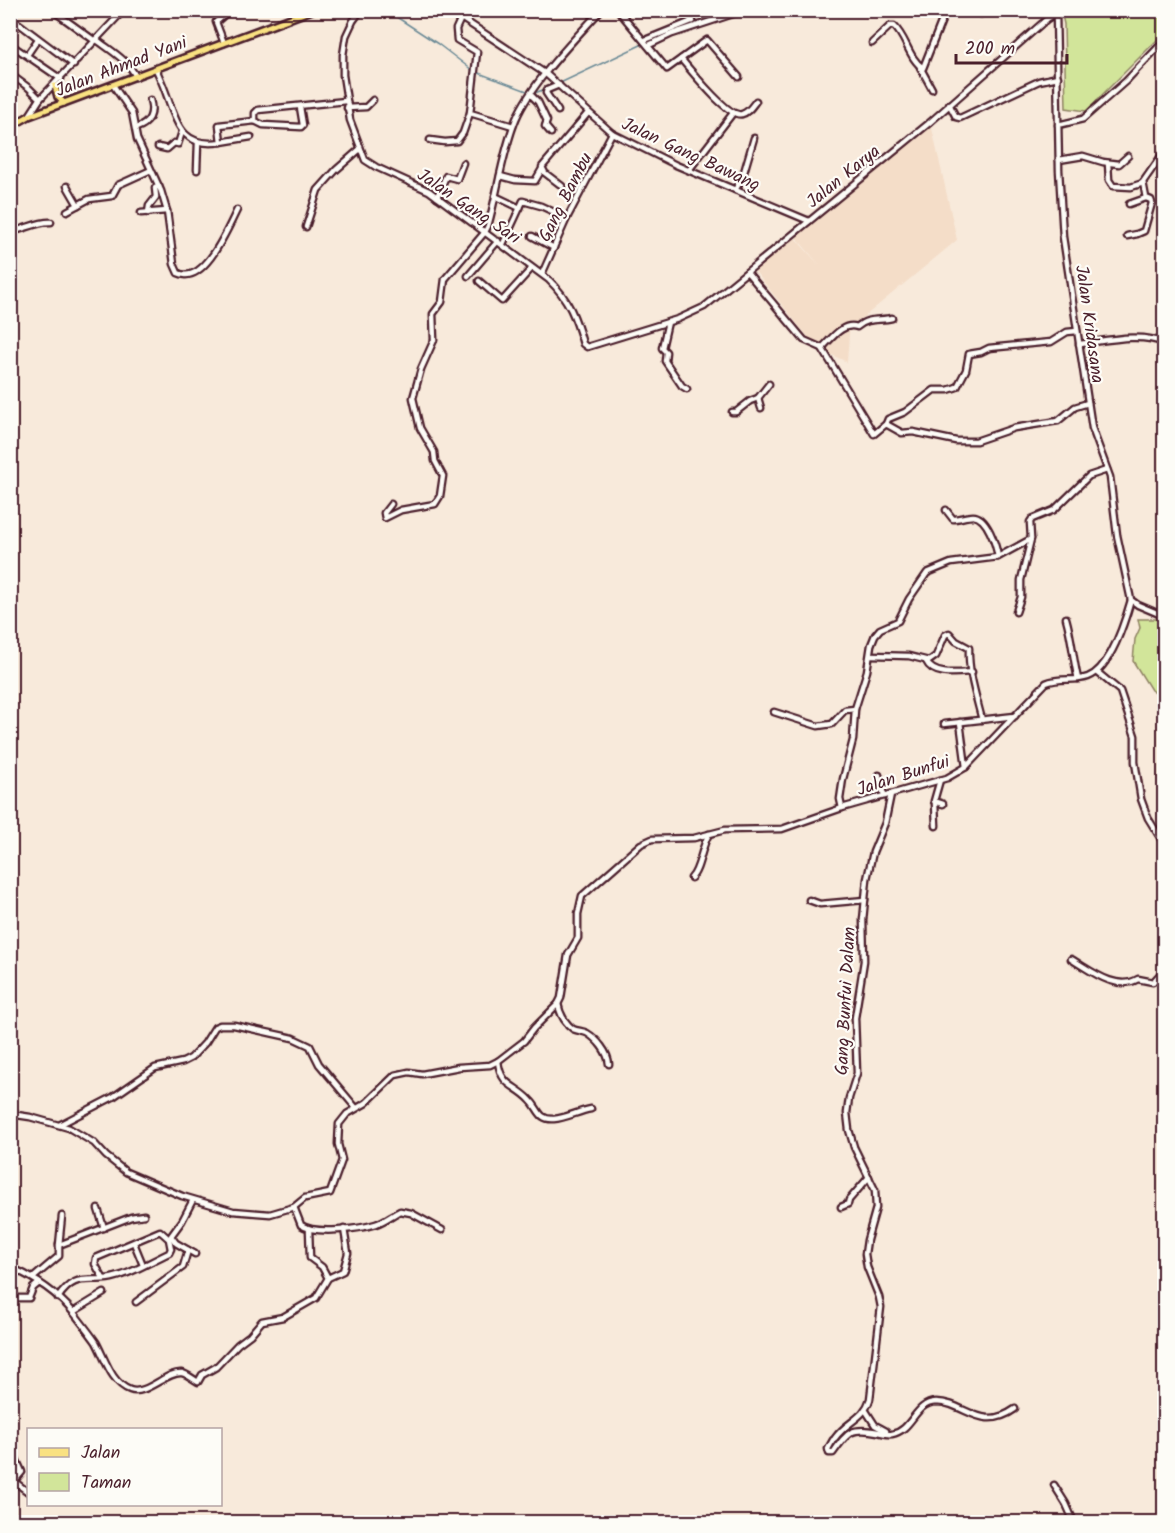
<svg xmlns="http://www.w3.org/2000/svg" width="1175" height="1533" viewBox="0 0 1175 1533" font-family="Kalam,sans-serif">
	<rect width="100%" height="100%" fill="#f8eadb"/>
	<filter id="ink" filterUnits="userSpaceOnUse"><feTurbulence type="fractalNoise" baseFrequency=".0167" numOctaves="2"/><feDisplacementMap in="SourceGraphic" scale="12" xChannelSelector="R" yChannelSelector="G"/><feConvolveMatrix kernelMatrix="1 2 1 2 8 2 1 2 1" color-interpolation-filters="sRGB"/></filter>
	<g filter="url(#ink)">
		<path fill="#f4ddc8" d="M931 124 957 240 865 316 854 323 850 321 847 362 830 354 808 337 754 270 794 237 821 267 795 236Z"/>
		<g fill="#d2e59a" stroke="#8e8262" stroke-width="1.5">
			<path d="M1061 11H1164V33L1086 111 1066 108 1064 24Z"/>
			<path d="M1138 619H1164V699L1151 690 1133 661 1135 639 1140 628Z"/>
		</g>
		<g fill="none" stroke-linecap="round" stroke-linejoin="round">
			<g stroke="#6b8a96" stroke-width="1.5">
				<path d="M377 10 395 16 438 44 472 70"/>
				<path d="M648 42 668 33"/>
				<path d="M476 72 527 91 535 93 545 89"/>
				<path d="M558 84 643 44"/>
			</g>
			<g stroke="#4a1f2b" stroke-width="9">
				<g id="minor">
					<path d="M52 10 95 41"/>
					<path d="M223 10V16L216 22 224 43"/>
					<path d="M361 10 353 21 346 36 343 55V75L350 120 365 160 376 167 429 191 549 280C569 299 576 319 583 344L587 347 678 319 704 307 928 124 1047 19 1056 13"/>
					<path d="M449 10 546 74 612 133 676 165 809 221"/>
					<path d="M618 10 667 69 707 40 739 77"/>
					<path d="M683 10 693 21"/>
					<path d="M977 10 981 14 985 10"/>
					<path d="M1056 13 1059 170 1063 237 1092 428 1110 477 1117 535 1131 600 1138 605 1164 616"/>
					<path d="M10 17 74 65"/>
					<path d="M461 18 456 29 457 40 477 52 470 113 513 126"/>
					<path d="M97 40C111 51 128 60 136 77"/>
					<path d="M645 40 692 21"/>
					<path d="M872 43 890 26H894C906 37 909 59 923 68L946 10"/>
					<path d="M10 44 61 79"/>
					<path d="M649 45 672 34 745 10"/>
					<path d="M27 55 38 39"/>
					<path d="M681 59C690 69 729 119 742 114 748 113 752 106 756 101"/>
					<path d="M920 67 932 89"/>
					<path d="M156 69C160 78 164 87 167 96 178 126 183 148 221 142L219 125 255 121"/>
					<path d="M10 74 29 88 40 99"/>
					<path d="M113 85 132 113 137 139 161 191 167 211 174 264 178 273C204 286 228 228 237 210"/>
					<path d="M531 95 538 102 547 121 545 126 551 133"/>
					<path d="M949 104 956 117 960 118 1039 81 1058 77"/>
					<path d="M347 108 366 107 373 100"/>
					<path d="M558 111 546 93 547 90 559 85"/>
					<path d="M29 116 40 99 124 10"/>
					<path d="M255 121V113L258 110 346 101"/>
					<path d="M255 121 263 125 301 127 303 125 300 107"/>
					<path d="M1058 125 1083 119 1126 81 1164 41"/>
					<path d="M136 128C150 124 154 113 150 100"/>
					<path d="M430 140 445 142 457 141 463 133 470 113"/>
					<path d="M221 142 251 137"/>
					<path d="M158 147 167 149 174 143 178 144 182 132"/>
					<path d="M1059 160 1083 156 1103 162 1119 164 1128 156"/>
					<path d="M1108 163 1109 180 1113 186 1131 187 1143 183"/>
					<path d="M197 170 198 142"/>
					<path d="M689 170 733 113"/>
					<path d="M500 176 515 180 535 181 542 169"/>
					<path d="M67 186 78 205"/>
					<path d="M562 186 545 173 542 167 588 113"/>
					<path d="M735 190 742 179 754 138"/>
					<path d="M495 196 520 208"/>
					<path d="M437 197 446 176 457 179 463 163"/>
					<path d="M1129 204 1146 198"/>
					<path d="M67 211 89 199 112 196 118 185 151 170"/>
					<path d="M141 213 167 211"/>
					<path d="M148 213 149 206 156 197 155 188 159 186"/>
					<path d="M306 227 318 190 336 170 360 149"/>
					<path d="M10 232C23 230 39 221 51 222"/>
					<path d="M532 236 554 248"/>
					<path d="M1127 236 1137 234 1144 231 1152 203 1151 200 1146 198 1143 182 1164 152"/>
					<path d="M503 244 523 201 541 206 567 218"/>
					<path d="M747 272 804 340 822 348 874 434 886 424 902 433 913 432 956 441H976L1014 428 1058 421 1075 407 1088 403"/>
					<path d="M542 274 567 218 612 133"/>
					<path d="M468 276 498 241"/>
					<path d="M479 281 502 301 532 268"/>
					<path d="M668 322 662 348 666 352 665 361 682 386 687 389"/>
					<path d="M1079 344C1105 341 1140 332 1164 343"/>
					<path d="M822 348C832 338 843 322 857 327 868 317 879 321 892 318"/>
					<path d="M758 398 761 408"/>
					<path d="M732 412H736L750 401 758 398 769 384"/>
					<path d="M886 424 888 419 905 412 934 390H948L957 387 966 370 969 354 981 352 989 348 1051 342 1067 332 1077 331"/>
					<path d="M391 504 384 513 385 518 401 510 435 504 440 496 443 476 435 461 434 452 420 428 413 398 421 369 434 340 433 314 442 302 445 279 485 232 488 226C498 191 502 153 516 119 532 82 574 40 601 10"/>
					<path d="M946 510 953 519C959 519 966 516 973 516 987 516 996 545 998 557"/>
					<path d="M1016 612 1021 597V580L1031 539"/>
					<path d="M1066 618C1072 639 1073 658 1078 679"/>
					<path d="M871 655 909 656 929 661 936 656 945 635 949 633 956 641 969 648C968 672 976 696 982 720"/>
					<path d="M926 661C933 677 958 673 972 672"/>
					<path d="M1097 672 1120 691 1135 736V762L1141 799 1148 818 1164 844"/>
					<path d="M774 712 818 726 832 724 845 710 855 709"/>
					<path d="M960 722 966 767"/>
					<path d="M944 724 1015 716"/>
					<path d="M879 775 881 788 885 796"/>
					<path d="M940 780 934 801 943 804"/>
					<path d="M935 803 936 826"/>
					<path d="M842 808 840 799 843 779 853 740 855 709 867 671 871 645 875 635 880 629 898 621 909 599 927 573 951 563 998 557 1031 539 1030 522 1032 519 1054 510 1089 476 1107 470"/>
					<path d="M691 878C700 870 701 847 709 834"/>
					<path d="M809 900 820 904 865 900"/>
					<path d="M1071 959C1090 970 1116 992 1138 979L1153 982 1164 970"/>
					<path d="M558 1004C560 1014 565 1023 573 1029 577 1031 583 1031 587 1033 597 1039 608 1052 609 1064"/>
					<path d="M498 1061C501 1087 515 1084 530 1100 539 1108 538 1120 554 1119 566 1118 579 1111 591 1109"/>
					<path d="M10 1114 30 1117 69 1128 94 1143 106 1156 126 1172 182 1196 233 1211 270 1214 294 1207 305 1198 330 1193 342 1160 338 1144 339 1124 347 1114 366 1103 395 1075 409 1072 422 1074 459 1067 490 1065 498 1061 524 1041 534 1028 558 1004 561 998 568 955 578 938V914L582 896 641 844 652 839 694 838 725 830 782 829 842 808 947 778 966 767 1046 683C1060 677 1074 682 1088 677 1111 668 1125 621 1131 600"/>
					<path d="M61 1124 113 1097 155 1068 183 1062 191 1058 205 1043 215 1027 220 1025H234L293 1038 310 1046 319 1064 356 1108"/>
					<path d="M193 1200 182 1221 171 1236 176 1243 195 1254"/>
					<path d="M294 1207 301 1225C315 1235 360 1229 376 1224 385 1221 392 1215 400 1211L411 1213 442 1230"/>
					<path d="M841 1207 848 1204 849 1200 869 1177"/>
					<path d="M98 1209 104 1228"/>
					<path d="M309 1229 310 1258 322 1267 328 1278"/>
					<path d="M134 1243 143 1265"/>
					<path d="M59 1245 62 1216"/>
					<path d="M10 1267C33 1277 57 1293 74 1313 81 1322 89 1332 96 1342 105 1358 111 1383 130 1390 146 1396 167 1371 182 1373 187 1374 193 1379 198 1382L202 1375 216 1367 238 1344 250 1335 262 1321 283 1317 316 1298 328 1278 343 1271 348 1253 344 1229"/>
					<path d="M1161 1267 1164 1248"/>
					<path d="M33 1278 59 1256V1245L131 1217 144 1215"/>
					<path d="M10 1298H29L33 1288 39 1283"/>
					<path d="M58 1298C75 1272 87 1283 112 1278 132 1274 151 1261 169 1253L171 1249 169 1239 160 1231 96 1258 95 1264 103 1278"/>
					<path d="M136 1302 183 1267 188 1250"/>
					<path d="M73 1312 104 1293"/>
					<path d="M866 1411 875 1425 886 1431"/>
					<path d="M835 1438C847 1421 864 1419 870 1399L881 1307 879 1297 867 1267 865 1254 867 1240 876 1208 875 1190 854 1147 849 1130 847 1113 849 1098 857 1073 855 1018 864 961 863 920 867 879 873 852 885 823 891 794"/>
					<path d="M833 1440 828 1449 829 1453H833C848 1431 852 1427 878 1432 882 1433 888 1435 892 1434 913 1430 914 1403 936 1402 965 1402 981 1433 1015 1409"/>
					<path d="M15 1482 28 1492"/>
					<path d="M1054 1485 1066 1504 1074 1522"/>
					<path d="M10 1486 22 1472 16 1459"/>
				</g>
			</g>
			<g stroke="#4a1f2b" stroke-width="10">
				<g id="major">
					<path d="M55 86 58 97 64 103"/>
					<path d="M10 127 29 116 312 10"/>
				</g>
			</g>
			<use href="#minor" stroke="#fdfcf7" stroke-width="4.5"/>
			<use href="#major" stroke="#f9e181" stroke-width="5"/>
		</g>
	</g>
	<g text-anchor="middle" stroke-width="4.5" stroke-linejoin="round" paint-order="stroke">
		<g font-size="18" fill="#4a1f2b" stroke="#fdfcf7">
			<text transform="translate(121 66) rotate(-21)" y="6">Jalan Ahmad Yani</text>
			<text transform="translate(691 154) rotate(25)" y="6">Jalan Gang Bawang</text>
			<text transform="translate(843 176) rotate(-39)" y="6">Jalan Karya</text>
			<text transform="translate(565 197) rotate(-63)" y="6">Gang Bambu</text>
			<text transform="translate(469 206) rotate(34)" y="6">Jalan Gang Sari</text>
			<text transform="translate(1090 324) rotate(82)" y="6">Jalan Kridasana</text>
			<text transform="translate(903 775) rotate(-18)" y="6">Jalan Bunfui</text>
			<text transform="translate(845 1001) rotate(-87)" y="6">Gang Bunfui Dalam</text>
		</g>
	</g>
	<rect width="1175" height="1533" fill="none" stroke="#fdfcf7" stroke-width="36"/>
	<rect x="18" y="18" width="1139" height="1497" fill="none" stroke="#4a1f2b" stroke-width="2" filter="url(#ink)"/>
	<rect x="27" y="1428" width="195" height="78" fill="#fdfcf7" stroke="#b5a4a5" stroke-width="1.5"/>
	<rect x="39" y="1448" width="30" height="9" fill="#f9e181" stroke="#b5a4a5" stroke-width="1.5"/>
	<text x="81" y="1458" font-size="18" fill="#4a1f2b">Jalan</text>
	<rect x="39" y="1473" width="30" height="18" fill="#d2e59a" stroke="#b5a4a5" stroke-width="1.5"/>
	<text x="81" y="1488" font-size="18" fill="#4a1f2b">Taman</text>
	<path d="M956 54v9h111v-9" fill="none" stroke="#4a1f2b" stroke-width="3"/>
	<text x="965" y="54" font-size="18" fill="#4a1f2b" stroke="#fdfcf7" stroke-width="4.5" paint-order="stroke">200 m</text>
</svg>
